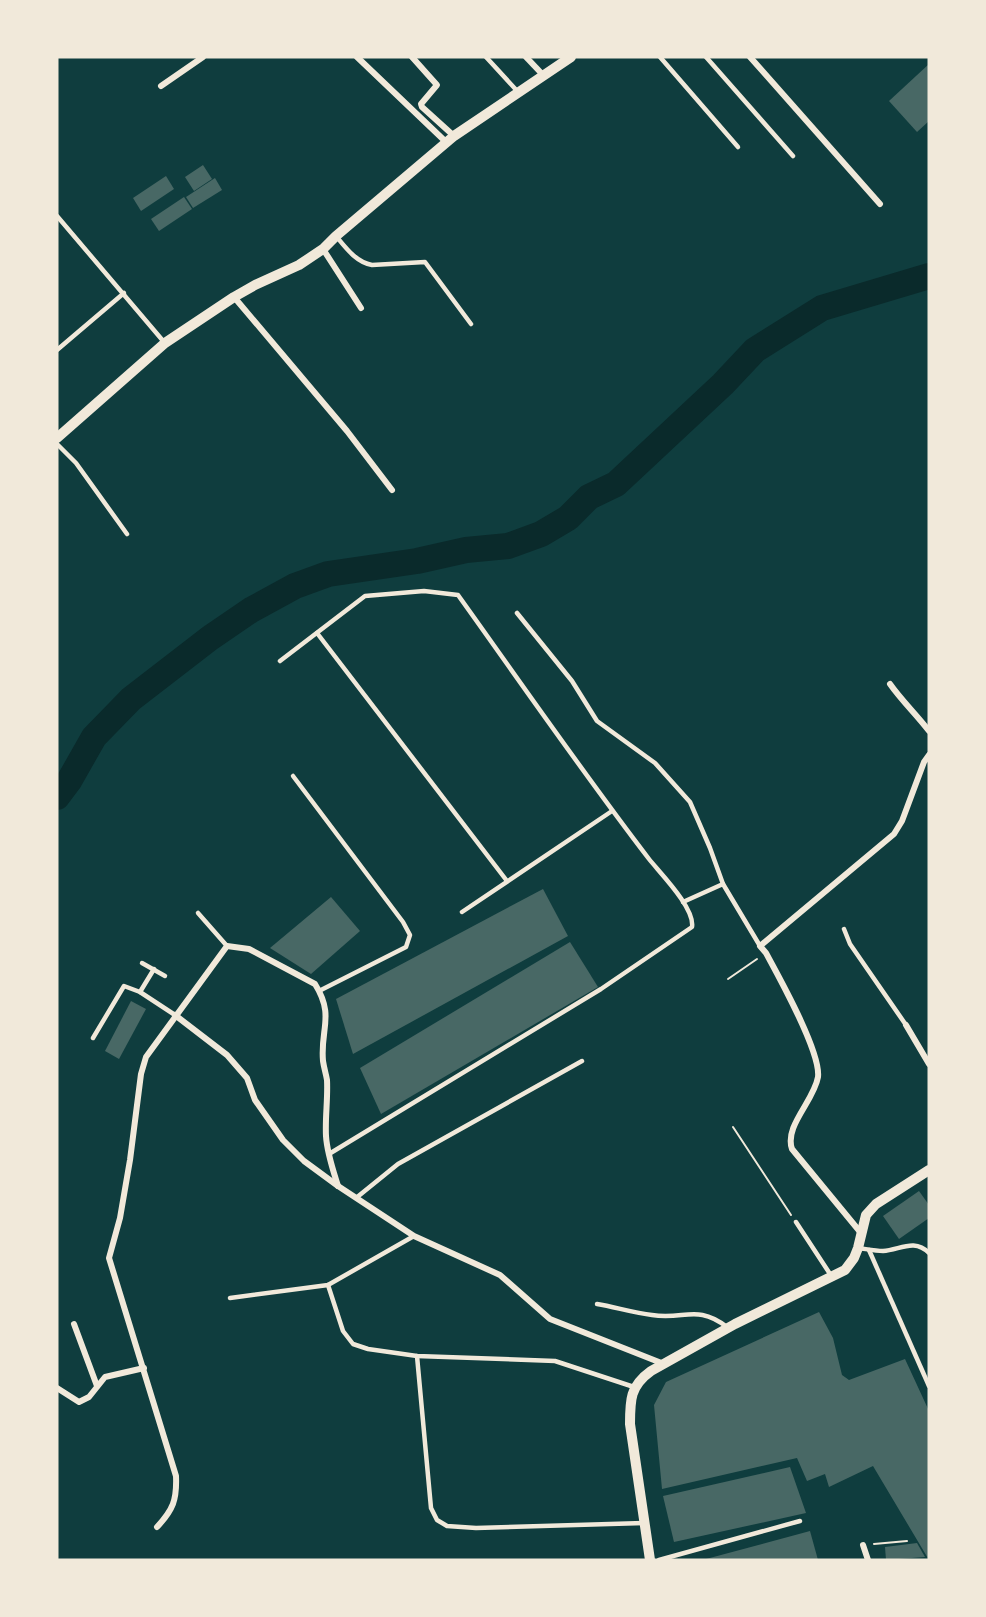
<svg xmlns="http://www.w3.org/2000/svg" width="986" height="1617" viewBox="0 0 986 1617" font-family="Inter,sans-serif">
	<rect width="100%" height="100%" fill="#0f3d3e"/>
	<g fill="none" stroke-linecap="round" stroke-linejoin="round">
		<path stroke="#0a2a2b" stroke-width="26" d="M57 797 69 781 94 737 131 699 210 638 251 610 295 586 328 574 417 561 466 550 508 546 541 534 568 518 589 497 616 484 723 384 755 350 822 308 929 276"/>
	</g>
	<g fill="#486865">
		<path d="M929 64V121L917 132 889 101Z"/>
		<path d="M203 165 212 179 194 191 185 177Z"/>
		<path d="M166 176 174 189 141 211 133 198Z"/>
		<path d="M215 178 222 190 193 208 186 197Z"/>
		<path d="M184 197 192 209 159 231 151 219Z"/>
		<path d="M543 889 568 936 353 1054 336 999Z"/>
		<path d="M331 897 360 931 311 974 270 948Z"/>
		<path d="M570 942 598 987 381 1114 360 1068Z"/>
		<path d="M131 1001 146 1009 119 1059 105 1051Z"/>
		<path d="M919 1191 929 1205V1218L899 1239 883 1216Z"/>
		<path d="M819 1312 833 1338 842 1375 849 1380 905 1359 929 1411V1560L873 1466 829 1487 825 1474 807 1481 797 1458 662 1489 654 1405 666 1382Z"/>
		<path d="M790 1467 806 1513 674 1542 663 1496Z"/>
		<path d="M810 1531 818 1560H706V1559Z"/>
		<path d="M917 1543 925 1557 886 1560 885 1547Z"/>
	</g>
	<g fill="none" stroke-linecap="round" stroke-linejoin="round">
		<g stroke="#f1e9da" stroke-width="2">
			<path d="M728 979 757 959"/>
			<path d="M733 1127 791 1215"/>
			<path d="M874 1544 907 1541"/>
		</g>
		<g stroke="#f1e9da" stroke-width="4.5">
			<path d="M486 57 519 93"/>
			<path d="M660 57 738 147"/>
			<path d="M706 57 793 156"/>
			<path d="M57 216 164 342"/>
			<path d="M336 236C346 248 356 262 372 265L425 262 471 324"/>
			<path d="M57 350 124 293"/>
			<path d="M57 444 76 463 127 534"/>
			<path d="M517 613 572 681 597 721 655 763 690 802 710 848 723 884 760 946"/>
			<path d="M317 633 507 881"/>
			<path d="M280 661 365 596 424 591 458 595C521 683 583 773 649 859 661 874 695 908 692 927L601 989 329 1154"/>
			<path d="M293 776 403 922 410 935 406 947 319 991"/>
			<path d="M683 902 723 884"/>
			<path d="M462 912 612 811"/>
			<path d="M198 913 227 946"/>
			<path d="M844 929 850 944 906 1025"/>
			<path d="M142 963 165 976"/>
			<path d="M140 992 154 969"/>
			<path d="M93 1038 124 986 140 992 175 1015"/>
			<path d="M356 1198 398 1164 582 1061"/>
			<path d="M796 1222 832 1277"/>
			<path d="M858 1248C866 1249 875 1251 883 1251 900 1250 914 1238 929 1253"/>
			<path d="M869 1250 929 1386"/>
			<path d="M328 1285 343 1331 353 1344 368 1349 417 1356 555 1361 634 1387"/>
			<path d="M230 1298 328 1285 414 1236"/>
			<path d="M597 1304C615 1307 634 1313 652 1315 685 1320 697 1304 727 1327"/>
			<path d="M417 1356 431 1508 437 1520 447 1526 476 1528 644 1523"/>
			<path d="M659 1560 800 1521"/>
		</g>
		<g stroke="#f1e9da" stroke-width="6">
			<path d="M357 57 446 142"/>
			<path d="M412 57 437 85 421 104 422 107 454 136"/>
			<path d="M526 57 544 76"/>
			<path d="M750 57 880 204"/>
			<path d="M161 86 203 57"/>
			<path d="M323 249 361 308"/>
			<path d="M234 297 347 431 392 490"/>
			<path d="M890 684C902 701 916 714 929 731"/>
			<path d="M175 1015 227 1055 247 1078 255 1100 283 1140 304 1161 338 1186 414 1236 500 1275 550 1319 664 1364"/>
			<path d="M906 1025 929 1064"/>
			<path d="M861 1233 792 1149C784 1126 814 1101 818 1077 821 1052 779 977 766 953L760 946 894 834 902 821 924 762 929 755"/>
			<path d="M74 1324 97 1386"/>
			<path d="M57 1388 79 1402 89 1397 105 1377 144 1368"/>
			<path d="M157 1527C173 1510 177 1500 176 1476L109 1258 120 1218 130 1160 141 1074 146 1057 227 946 249 949 315 984C335 1016 320 1029 323 1061 324 1068 326 1074 327 1080 328 1099 325 1117 326 1136 327 1153 333 1170 338 1186"/>
			<path d="M863 1545 868 1560"/>
		</g>
		<g stroke="#f1e9da" stroke-width="10">
			<path d="M57 438 165 343 234 297 255 285 299 265 323 249 336 236 454 136 571 57"/>
			<path d="M650 1560 630 1424C630 1400 630 1386 651 1371L735 1324 845 1270 854 1258 858 1248 866 1215 876 1204 929 1170"/>
		</g>
	</g>
	<rect width="986" height="1617" fill="none" stroke="#f1e9da" stroke-width="117"/>
</svg>
